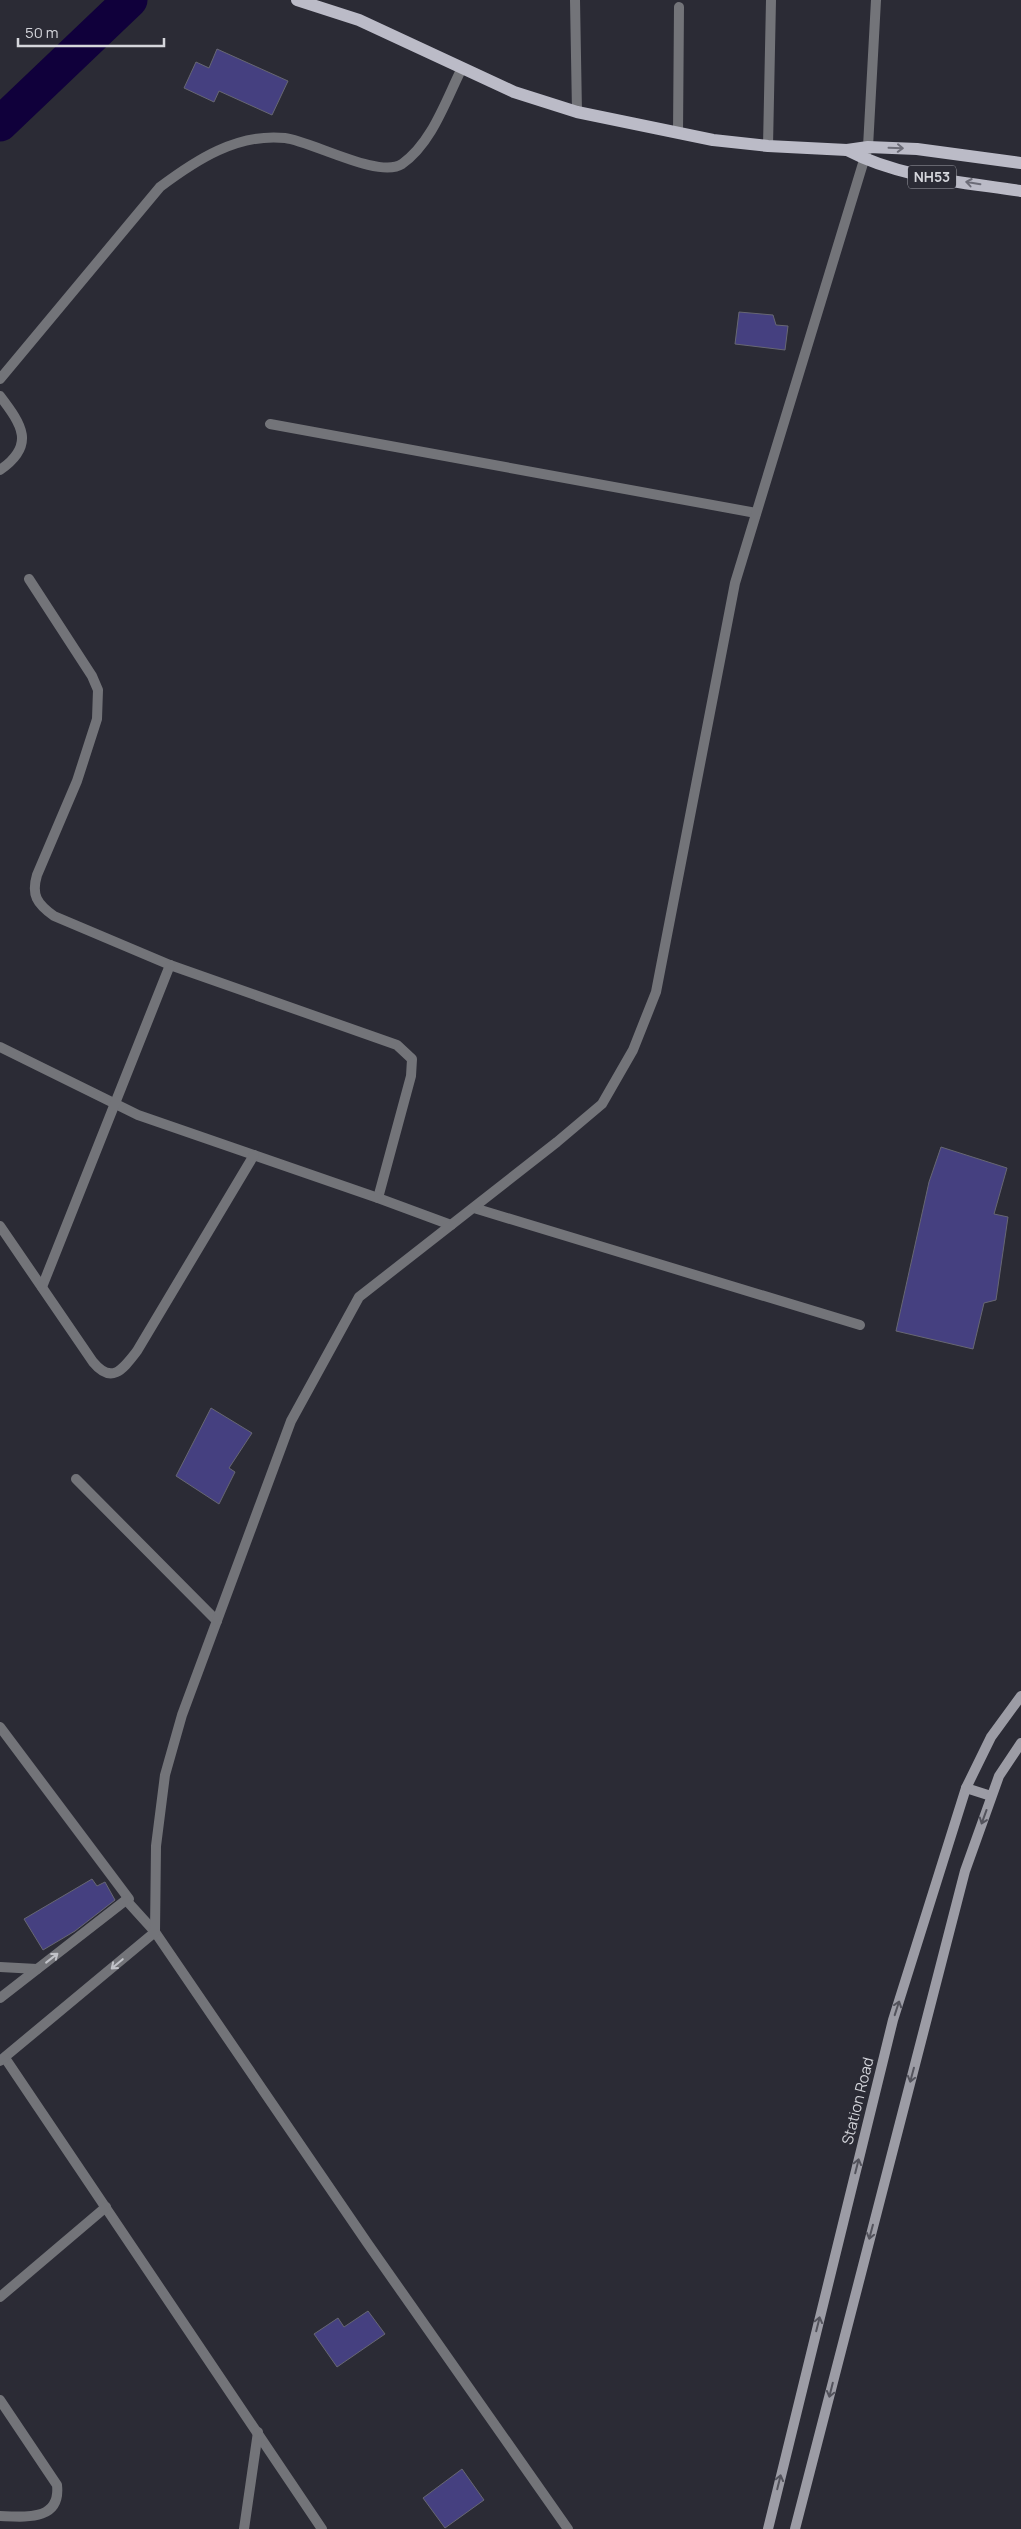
<svg xmlns="http://www.w3.org/2000/svg" width="1021" height="2529" viewBox="0 0 1021 2529" font-family="Manrope,sans-serif">
	<rect width="100%" height="100%" fill="#2b2b35"/>
	<g fill="none" stroke-linecap="round" stroke-linejoin="round">
		<path stroke="#10003b" stroke-width="35" d="M0 124 130 0"/>
	</g>
	<g fill="#454080" stroke="#676773">
		<path d="M217 49 288 81 272 115 219 91 214 102 184 88 196 62 209 68Z"/>
		<path d="M739 312 773 315 776 325 788 326 785 350 735 344Z"/>
		<path d="M941 1147 1007 1168 994 1214 1008 1217 996 1300 984 1303 973 1349 896 1331 929 1182Z"/>
		<path d="M211 1408 252 1433 229 1468 235 1472 219 1504 176 1476Z"/>
		<path d="M92 1879 97 1886 105 1882 115 1900 75 1931 43 1950 24 1919Z"/>
		<path d="M368 2311 385 2334 337 2367 314 2334 338 2318 344 2327Z"/>
		<path d="M462 2469 484 2500 445 2528 423 2498Z"/>
	</g>
	<g fill="none" stroke-linecap="round" stroke-linejoin="round">
		<path stroke="#737479" stroke-width="10" d="M474 1208 860 1325"/>
		<g stroke="#737479" stroke-width="10">
			<path d="M575 0 577 112"/>
			<path d="M678 133 679 7"/>
			<path d="M768 146 771 0"/>
			<path d="M0 379 160 187C196 160 237 133 285 138 311 141 379 179 402 164 432 143 446 100 462 68"/>
			<path d="M0 396C22 425 36 445 0 470"/>
			<path d="M270 424 756 513"/>
			<path d="M29 579 92 676 98 690 97 719 77 781 37 875C31 895 37 904 54 916L170 965 397 1045 412 1059 411 1076 378 1198"/>
			<path d="M0 1047 138 1115 378 1198 451 1225"/>
			<path d="M0 1226 93 1362C112 1385 123 1369 137 1351L254 1155"/>
			<path d="M42 1287 170 965"/>
			<path d="M76 1479 217 1621"/>
			<path d="M0 1727 129 1899 126 1900 155 1932 368 2244 568 2529"/>
			<path d="M0 1967 37 1969"/>
			<path d="M0 1998 126 1900"/>
			<path d="M5 2058 322 2529"/>
			<path d="M0 2061 155 1932 156 1846 165 1775 182 1715 291 1421 359 1297 557 1142 602 1104 633 1050 656 992 735 583 868 147 876 0"/>
			<path d="M0 2297 106 2207"/>
			<path d="M0 2400 57 2485C61 2521 26 2517 0 2516"/>
			<path d="M244 2529 258 2432"/>
		</g>
		<g stroke="#9c9ca5" stroke-width="10">
			<path d="M966 1788 991 1796"/>
			<path d="M768 2529 893 2020 966 1788 991 1737 1021 1696"/>
			<path d="M795 2529 965 1871 999 1776 1021 1743"/>
		</g>
		<g stroke="#bbbbc7" stroke-width="12">
			<path d="M297 0 359 20 514 92 577 112 713 140 768 146 847 150 868 147 917 149 1021 163"/>
			<path d="M847 150C900 178 963 182 1021 191"/>
		</g>
	</g>
	<defs><path id="oneway-shaft" d="M-6 0H5M1.5-3L5.5 0L1.5 3" fill="none" stroke-width="1.6" stroke-linecap="round" stroke-linejoin="round" transform="scale(1.25)"/></defs>
	<g stroke="#6c6c77">
		<use href="#oneway-shaft" transform="translate(896 148) rotate(2)"/>
		<use href="#oneway-shaft" transform="translate(973 183) rotate(-171)"/>
	</g>
	<g stroke="#53535c">
		<use href="#oneway-shaft" transform="translate(984 1817) rotate(110)"/>
		<use href="#oneway-shaft" transform="translate(897 2008) rotate(-72)"/>
		<use href="#oneway-shaft" transform="translate(912 2075) rotate(105)"/>
		<use href="#oneway-shaft" transform="translate(857 2166) rotate(-76)"/>
		<use href="#oneway-shaft" transform="translate(871 2232) rotate(105)"/>
		<use href="#oneway-shaft" transform="translate(818 2324) rotate(-76)"/>
		<use href="#oneway-shaft" transform="translate(831 2390) rotate(104)"/>
		<use href="#oneway-shaft" transform="translate(779 2482) rotate(-76)"/>
	</g>
	<g stroke="#c1c2c8">
		<use href="#oneway-shaft" transform="translate(52 1958) rotate(-38)"/>
		<use href="#oneway-shaft" transform="translate(117 1964) rotate(140)"/>
	</g>
	<g text-anchor="middle" stroke-width="5" stroke-linejoin="round" paint-order="stroke">
		<rect fill="#2b2b35" stroke="#a2a3aa" stroke-width="1" x="908" y="165.5" width="48" height="23" rx="4"/>
		<g font-size="14" font-weight="bold" fill="#d5d6dc">
			<text x="932" y="182">NH53</text>
		</g>
		<g font-size="15" fill="#d5d6dc" stroke="#2b2b35">
			<text transform="translate(858 2101) rotate(-76)" y="5">Station Road</text>
		</g>
	</g>
	<path d="M18 38v8h146v-8" fill="none" stroke="#d5d6dc" stroke-width="2.5"/>
	<text x="25" y="38" font-size="15" fill="#d5d6dc" stroke="#2b2b35" stroke-width="4" paint-order="stroke">50 m</text>
</svg>
